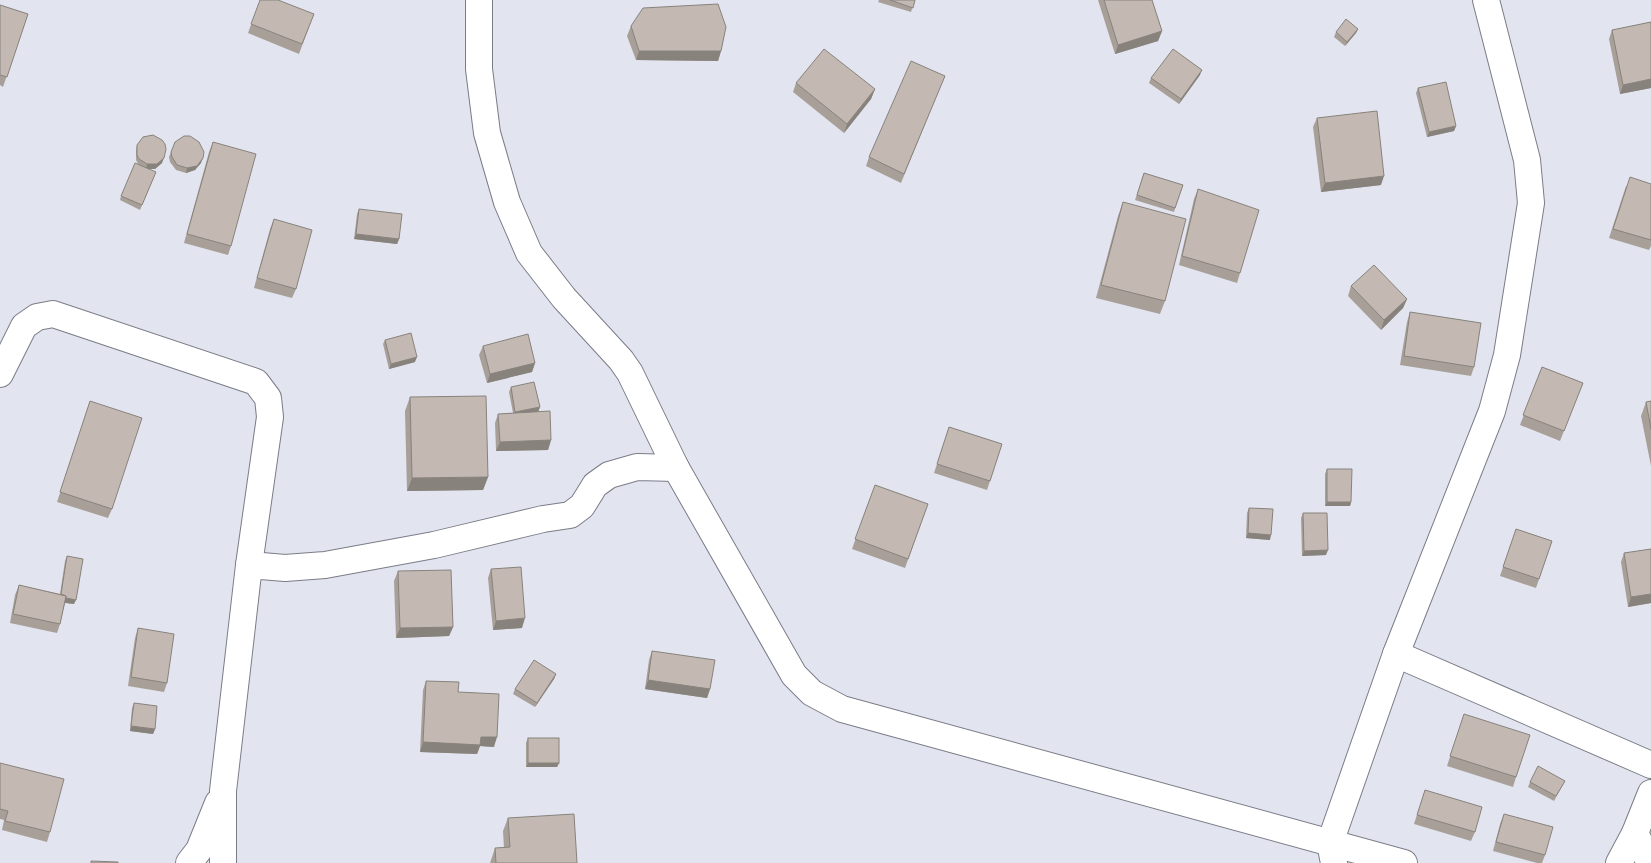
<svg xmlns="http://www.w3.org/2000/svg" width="1651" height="863" viewBox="0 0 1651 863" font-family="'Golos Text',sans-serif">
	<rect width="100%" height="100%" fill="#e2e5f0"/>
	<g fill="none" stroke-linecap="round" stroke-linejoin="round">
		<g stroke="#7a7d87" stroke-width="28">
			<g id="street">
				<path d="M479 0V69L487 133 507 202 529 253 564 298 621 360 630 373 676 468 794 675 812 693 842 709 1404 863"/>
				<path d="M0 374 24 326 37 317 53 314 256 382 268 398 270 417 249 565"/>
				<path d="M1396 654 1651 765"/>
				<path d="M1635 833 1650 863"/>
				<path d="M189 863 199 850 218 803"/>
				<path d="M223 863V791L249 565 285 568 325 565 434 545 543 519 570 515 582 506 595 485 609 475 637 467 676 468"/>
				<path d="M1334 863 1330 843 1396 654 1492 411 1507 355 1531 203 1527 160 1486 0"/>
				<path d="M1619 863 1635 833 1651 793"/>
			</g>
		</g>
		<use href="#street" stroke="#fff" stroke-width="26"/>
	</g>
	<g fill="#a89f99">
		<path d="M260 0 314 14 299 54 248 33Z"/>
		<path d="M879 0H915L911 12 878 2Z"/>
		<path d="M1098 0H1152L1162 31 1158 41 1115 54Z"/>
		<path d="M0 5 28 14 3 87 0 85Z"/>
		<path d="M1651 22V88L1620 94 1609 39 1612 30Z"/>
		<path d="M631 26 721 51 718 61 636 60 627 36Z"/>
		<path d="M1358 29 1356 33 1345 46 1334 37 1336 32Z"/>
		<path d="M1200 75 1179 104 1149 83 1151 78Z"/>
		<path d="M796 83 875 89 871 99 844 133 793 92Z"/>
		<path d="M941 85 901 183 866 166 869 157Z"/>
		<path d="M1418 88 1456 126 1454 131 1427 137 1416 93Z"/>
		<path d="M1317 118 1381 185 1321 192 1313 127Z"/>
		<path d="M175 142 201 163 195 170 186 173 176 170 170 162 169 157Z"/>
		<path d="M213 142 231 246 228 255 184 243 209 152Z"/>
		<path d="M137 145 162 163 155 169H149L154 177 140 210 120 200 121 196 140 166 138 164 136 160V150Z"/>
		<path d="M1144 173 1183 185 1174 212 1135 200Z"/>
		<path d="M1651 184V246L1649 250 1609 238 1626 186Z"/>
		<path d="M1198 189 1240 273 1237 283 1179 265 1194 199Z"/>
		<path d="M1123 202 1165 301 1160 314 1096 298 1118 216Z"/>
		<path d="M359 209 399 239 397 244 354 239 357 214Z"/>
		<path d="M274 219 296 289 292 298 254 288 270 229Z"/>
		<path d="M1351 286 1407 299 1403 308 1381 330 1348 296Z"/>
		<path d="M1410 312 1474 367 1471 376 1400 365 1407 322Z"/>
		<path d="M385 340 415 362 389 369 383 344Z"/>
		<path d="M483 346 535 363 532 372 487 383 479 355Z"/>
		<path d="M1542 367 1583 383 1560 441 1520 425Z"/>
		<path d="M511 387 540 407 538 412 551 440 548 450 496 451 495 423 498 414 513 413 509 392Z"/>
		<path d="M410 397 488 477 483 490 407 491 405 411Z"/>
		<path d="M1651 401V466L1641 416 1646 402Z"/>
		<path d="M87 411 112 509 108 518 57 502Z"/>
		<path d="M949 427 1002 444 987 490 934 473Z"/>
		<path d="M1327 469 1351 502 1350 506H1325V474Z"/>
		<path d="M875 485 928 504 905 568 852 549Z"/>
		<path d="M1249 508 1270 540 1246 538 1247 513Z"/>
		<path d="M1303 513 1326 555 1302 556 1301 518Z"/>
		<path d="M1516 529 1552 541 1536 588 1500 576Z"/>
		<path d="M1651 549V603L1628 607 1621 562 1624 553Z"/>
		<path d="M67 556 74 604 65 603 60 624 57 633 10 623 15 595 19 585 60 594 65 561Z"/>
		<path d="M491 569 522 628 493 630 488 578Z"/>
		<path d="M398 571 453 627 449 636 396 638 394 581Z"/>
		<path d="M138 628 167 683 164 692 128 686 135 638Z"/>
		<path d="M652 651 710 689 707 698 645 689 649 660Z"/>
		<path d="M556 674 554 679 535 707 513 694 515 689Z"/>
		<path d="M426 681 458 692 494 747 480 746 477 754 420 752 423 690Z"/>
		<path d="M134 703 155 729 153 734 130 731 132 708Z"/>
		<path d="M1461 723 1516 777 1513 787 1447 766Z"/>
		<path d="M528 738 559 763 557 767H526V743Z"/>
		<path d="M0 763 50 832 47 842 2 830 4 820 0 819Z"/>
		<path d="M1565 781 1554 801 1528 787 1530 782Z"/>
		<path d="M1425 790 1475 832 1471 841 1414 824Z"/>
		<path d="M1504 814 1545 855 1542 863H1537L1493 851 1500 824Z"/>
		<path d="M508 818 577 863H490L495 848H504L503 831Z"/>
	</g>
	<g fill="#88827d">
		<path d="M1358 29 1356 33 1345 46 1347 42Z"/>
		<path d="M1162 31 1158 41 1115 54 1118 45Z"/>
		<path d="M639 51H721L718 61 636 60Z"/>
		<path d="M1202 70 1200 75 1179 104 1181 99Z"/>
		<path d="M1651 79V88L1620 94 1623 85Z"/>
		<path d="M875 89 871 99 844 133 847 124Z"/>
		<path d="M1456 126 1454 131 1427 137 1429 132Z"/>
		<path d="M164 158 162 163 155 169H146L147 164Z"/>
		<path d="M203 158 201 163 195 170 186 173 187 168Z"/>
		<path d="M1384 176 1381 185 1321 192 1325 183Z"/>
		<path d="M356 234 399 239 397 244 354 239Z"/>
		<path d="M1407 299 1403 308 1381 330 1384 320Z"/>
		<path d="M417 357 415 362 389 369 391 364Z"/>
		<path d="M535 363 532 372 487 383 490 374Z"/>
		<path d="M540 407 538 412 514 417 515 412Z"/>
		<path d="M551 440 548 450 496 451 500 442Z"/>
		<path d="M488 477 483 490 407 491 412 478Z"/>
		<path d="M1327 502H1351L1350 506H1325Z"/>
		<path d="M1248 533 1271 535 1270 540 1246 538Z"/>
		<path d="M1328 550 1326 555 1302 556 1304 551Z"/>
		<path d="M1651 594V603L1628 607 1631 597Z"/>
		<path d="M60 597 76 600 74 604 59 602Z"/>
		<path d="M525 618 522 628 493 630 496 621Z"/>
		<path d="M453 627 449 636 396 638 400 628Z"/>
		<path d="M556 674 554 679 535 707 537 703Z"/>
		<path d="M648 680 710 689 707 698 645 689Z"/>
		<path d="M131 726 155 729 153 734 130 731Z"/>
		<path d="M481 737H497L494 747 480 746 477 754 420 752 423 742Z"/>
		<path d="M528 763H559L557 767H526Z"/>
	</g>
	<g fill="#c3b9b2" stroke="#88827d">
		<path d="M260 0H278L314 14 302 44 251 24Z"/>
		<path d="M890 0H915L913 8Z"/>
		<path d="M1104 0H1152L1162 31 1118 45Z"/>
		<path d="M718 4 726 27 721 51H639L631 26 643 8Z"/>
		<path d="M0 5 28 14 7 77 0 75Z"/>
		<path d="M1346 19 1358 29 1347 42 1336 32Z"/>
		<path d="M1651 22V79L1623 85 1612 30Z"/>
		<path d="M824 49 875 89 847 124 796 83Z"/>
		<path d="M1173 49 1202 70 1181 99 1151 78Z"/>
		<path d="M911 61 945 76 904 174 869 157Z"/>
		<path d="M1446 82 1456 126 1429 132 1418 88Z"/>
		<path d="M1377 111 1384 176 1325 183 1317 118Z"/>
		<path d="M153 135 162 140 165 144 166 149 164 158 157 164H147L139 159 137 155V145L143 137Z"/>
		<path d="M184 136H190L199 142 204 152 203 158 197 166 187 168 177 165 172 157 171 152 175 142Z"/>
		<path d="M213 142 256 154 231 246 187 234Z"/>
		<path d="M135 163 156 172 142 205 121 196Z"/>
		<path d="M1144 173 1183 185 1175 208 1137 195Z"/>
		<path d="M1630 177 1651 184V240L1613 229Z"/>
		<path d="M1198 189 1259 210 1240 273 1182 256Z"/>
		<path d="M1123 202 1186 219 1165 301 1101 285Z"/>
		<path d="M359 209 402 214 399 239 356 234Z"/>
		<path d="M274 219 312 230 296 289 257 278Z"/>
		<path d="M1374 265 1407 299 1384 320 1351 286Z"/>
		<path d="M1410 312 1481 323 1474 367 1404 356Z"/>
		<path d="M411 333 417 357 391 364 385 340Z"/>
		<path d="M528 334 535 363 490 374 483 346Z"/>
		<path d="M1542 367 1583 383 1564 431 1523 415Z"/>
		<path d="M534 382 540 407 515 412 511 387Z"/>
		<path d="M486 396 488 477 412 478 410 397Z"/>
		<path d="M90 401 142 418 112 509 60 492Z"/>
		<path d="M1651 401V429L1646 402Z"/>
		<path d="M550 411 551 440 500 442 498 414Z"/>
		<path d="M949 427 1002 444 990 481 937 464Z"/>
		<path d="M1327 469H1352L1351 502H1327Z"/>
		<path d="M875 485 928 504 908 559 855 539Z"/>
		<path d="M1249 508 1273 509 1271 535 1248 533Z"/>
		<path d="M1303 513H1327L1328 550 1304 551Z"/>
		<path d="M1516 529 1552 541 1539 579 1503 567Z"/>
		<path d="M1651 549V594L1631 597 1624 553Z"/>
		<path d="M67 556 83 559 76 600 66 598V596L61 594Z"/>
		<path d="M521 567 525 618 496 621 491 569Z"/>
		<path d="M451 570 453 627 400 628 398 571Z"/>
		<path d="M19 585 66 596 60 624 13 614Z"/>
		<path d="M138 628 174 634 167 683 131 677Z"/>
		<path d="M652 651 715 660 710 689 648 680Z"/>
		<path d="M534 660 556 674 537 703 515 689Z"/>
		<path d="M426 681 459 682 458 692 499 694 497 737H481L480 745 423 742Z"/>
		<path d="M134 703 157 706 155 729 131 726Z"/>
		<path d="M1464 714 1530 735 1516 777 1450 756Z"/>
		<rect x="528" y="738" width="31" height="25"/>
		<path d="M0 763 64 779 50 832 5 821 8 811 0 809Z"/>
		<path d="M1538 766 1565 781 1556 796 1530 782Z"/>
		<path d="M1425 790 1482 807 1475 832 1417 815Z"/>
		<path d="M574 814 577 863H496L495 848 510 847 508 818Z"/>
		<path d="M1504 814 1553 827 1545 855 1496 842Z"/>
		<path d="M91 861 118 862V863H91Z"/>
	</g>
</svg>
